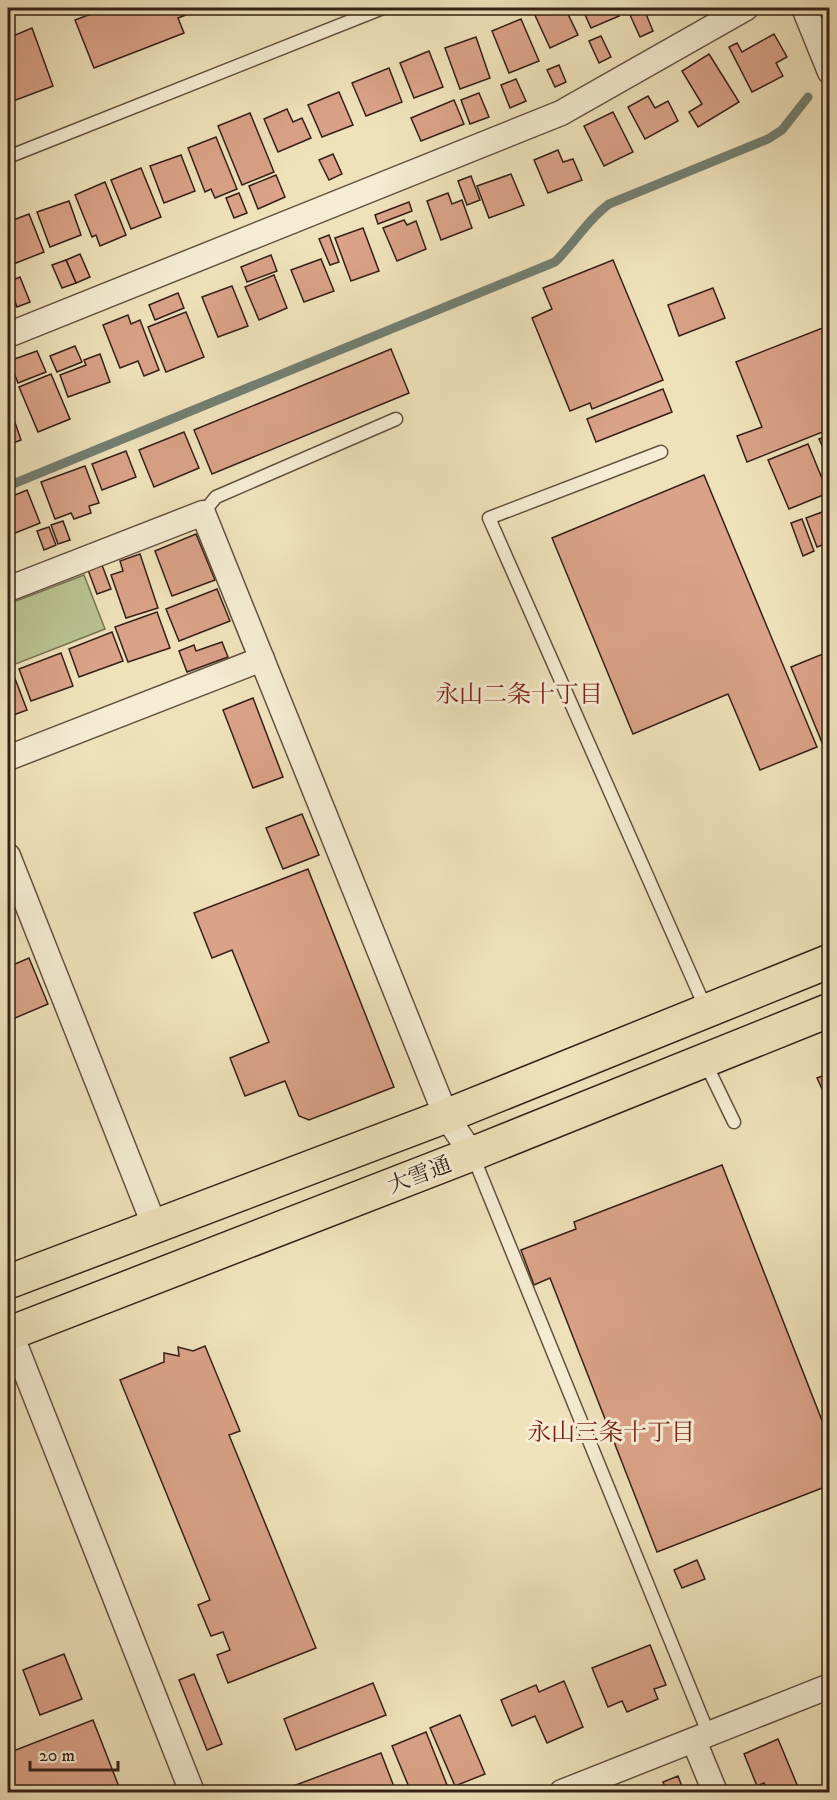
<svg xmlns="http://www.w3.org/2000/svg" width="837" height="1800" viewBox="0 0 837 1800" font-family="'IM FELL DW Pica','Noto Serif JP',serif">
	<rect width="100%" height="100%" fill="#efe2bb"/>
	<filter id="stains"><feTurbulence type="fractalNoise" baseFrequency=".00333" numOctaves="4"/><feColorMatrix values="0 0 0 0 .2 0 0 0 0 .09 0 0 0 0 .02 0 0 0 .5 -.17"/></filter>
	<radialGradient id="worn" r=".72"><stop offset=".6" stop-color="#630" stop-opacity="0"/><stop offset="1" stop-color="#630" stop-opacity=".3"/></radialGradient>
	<path fill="#b9c390" stroke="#787254" stroke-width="1.5" d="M84 575 105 629 8 667V604Z"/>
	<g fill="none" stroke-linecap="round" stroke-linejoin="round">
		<path stroke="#727f72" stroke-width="9" d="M8 486 555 262C574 244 587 220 609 204L768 139 782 130 808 97"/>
	</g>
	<g fill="#daa288" stroke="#362117" stroke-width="1.5">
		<path d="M107 8H201L202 9 178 18 184 33 94 68 75 20Z"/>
		<path d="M540 8H556L559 13 566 10 578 35 550 48 533 11Z"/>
		<path d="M582 8H615L619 16 591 28Z"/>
		<path d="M644 9 653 31 640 37 630 15Z"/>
		<path d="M521 19 539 61 509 73 492 31Z"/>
		<path d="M32 28 53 86 8 103V38Z"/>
		<path d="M774 34 787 57 776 63 783 76 752 92 729 47 737 43 742 52Z"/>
		<path d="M601 36 611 57 599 63 589 41Z"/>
		<path d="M476 37 490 78 460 89 445 48Z"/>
		<path d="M429 51 443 87 414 98 400 63Z"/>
		<path d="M709 54 739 102 698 127 689 112 702 104 682 71Z"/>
		<path d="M559 65 566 82 555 87 547 70Z"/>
		<path d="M389 68 402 102 366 116 352 83Z"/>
		<path d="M516 79 526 101 510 108 501 85Z"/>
		<path d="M339 92 353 125 322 137 308 105Z"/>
		<path d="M479 93 489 117 470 124 461 100Z"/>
		<path d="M648 96 655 108 668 101 678 121 645 139 628 107Z"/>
		<path d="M454 100 464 124 421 141 411 118Z"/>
		<path d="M287 109 293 122 302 118 311 138 278 152 264 119Z"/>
		<path d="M613 112 633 152 604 166 584 126Z"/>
		<path d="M250 113 274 172 242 185 218 126Z"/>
		<path d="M216 137 237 189 215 198 211 189 205 192 188 148Z"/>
		<path d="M558 150 563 162 573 159 582 180 548 193 534 160Z"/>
		<path d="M333 154 342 174 329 180 319 160Z"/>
		<path d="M181 155 195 191 164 203 150 166Z"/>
		<path d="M141 168 161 217 131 229 111 180Z"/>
		<path d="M511 174 524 205 489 218 477 186Z"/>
		<path d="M276 175 285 197 258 209 249 186Z"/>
		<path d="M471 176 480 200 467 205 458 181Z"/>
		<path d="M105 182 126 235 100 246 96 235 92 237 75 195Z"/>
		<path d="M239 193 247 213 234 218 226 198Z"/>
		<path d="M448 193 452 204 462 200 472 228 441 240 427 201Z"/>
		<path d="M69 201 81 235 50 247 37 212Z"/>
		<path d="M409 202 412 211 378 224 375 215Z"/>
		<path d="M29 214 44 252 11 265 8 255V222Z"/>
		<path d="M404 220 407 225 416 221 426 249 397 261 383 228Z"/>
		<path d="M363 228 379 271 351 281 335 238Z"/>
		<path d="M329 235 339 262 330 265 319 239Z"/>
		<path d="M80 254 90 277 76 283 66 260Z"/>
		<path d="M271 255 277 271 247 282 241 267Z"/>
		<path d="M321 259 334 291 304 302 291 270Z"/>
		<path d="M66 260 76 283 62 288 52 265Z"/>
		<path d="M613 260 663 380 592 409 590 403 570 411 532 318 552 309 543 288Z"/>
		<path d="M274 275 287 308 259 320 245 287Z"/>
		<path d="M20 277 30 302 17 307 8 282Z"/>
		<path d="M232 286 248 326 218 337 202 297Z"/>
		<path d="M713 288 725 318 679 336 668 305Z"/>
		<path d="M178 293 184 308 155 320 149 305Z"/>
		<path d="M186 312 204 357 166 372 148 327Z"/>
		<path d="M128 315 131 324 140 320 159 370 144 376 138 361 120 368 103 325Z"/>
		<path d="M830 325V429L747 462 737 436 762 427 736 362Z"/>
		<path d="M75 346 82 362 57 372 50 356Z"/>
		<path d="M391 349 409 393 212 474 194 430Z"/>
		<path d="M37 351 46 372 18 383 9 361Z"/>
		<path d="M100 354 110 382 68 397 60 375 86 365 84 360Z"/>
		<path d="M51 374 70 419 38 432 19 387Z"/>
		<path d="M663 389 672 412 596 442 587 419Z"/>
		<path d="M8 402 21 440 8 445Z"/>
		<path d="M184 432 199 468 154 487 139 450Z"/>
		<path d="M830 435V463L819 439Z"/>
		<path d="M808 444 828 493 789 509 768 460Z"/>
		<path d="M126 451 136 477 102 490 92 464Z"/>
		<path d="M85 466 99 503 89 506 91 513 74 519 71 513 55 519 41 482Z"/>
		<path d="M704 475 817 747 760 770 728 694 633 734 552 538Z"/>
		<path d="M27 490 40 523 8 536V498Z"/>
		<path d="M825 511 830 523V542L817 547 806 518Z"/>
		<path d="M802 519 814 551 803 556 791 523Z"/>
		<path d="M63 521 70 540 58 544 51 525Z"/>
		<path d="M49 527 56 545 44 550 37 531Z"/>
		<path d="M196 534 215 580 172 596 155 551Z"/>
		<path d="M140 554 158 608 126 618 111 575 123 571 120 561Z"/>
		<path d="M102 565 111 589 97 594 88 570Z"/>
		<path d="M217 589 230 621 179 641 166 609Z"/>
		<path d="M157 612 170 648 128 662 115 627Z"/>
		<path d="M112 632 123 661 79 677 69 649Z"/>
		<path d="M222 642 228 657 187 672 179 651 194 645 196 651Z"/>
		<path d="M830 651V742L823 745 791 667Z"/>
		<path d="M61 653 73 686 31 701 19 669Z"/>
		<path d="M14 676 27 710 8 717V679Z"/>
		<path d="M253 698 283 777 253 788 223 710Z"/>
		<path d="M302 814 319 855 283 869 266 828Z"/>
		<path d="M308 869 394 1087 309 1120 299 1116 285 1081 245 1096 230 1058 269 1042 232 950 212 958 194 913Z"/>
		<path d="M29 958 48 1004 8 1021V967Z"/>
		<path d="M830 1073V1102H828L817 1078Z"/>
		<path d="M722 1165 830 1441V1485L657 1552 550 1278 534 1285 521 1250 576 1229 574 1222Z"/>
		<path d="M205 1346 240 1431 229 1435 316 1648 228 1683 217 1655 230 1650 223 1632 211 1636 198 1605 210 1600 120 1380 164 1362V1353L179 1356 178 1347 193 1351Z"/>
		<path d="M697 1560 705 1579 682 1588 674 1570Z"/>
		<path d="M650 1645 666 1685 654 1689 658 1699 627 1712 622 1701 608 1707 592 1668Z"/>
		<path d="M64 1654 82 1699 40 1715 23 1670Z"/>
		<path d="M194 1674 222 1744 207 1750 179 1680Z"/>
		<path d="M564 1681 583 1727 547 1743 535 1716 512 1726 501 1700 536 1685 539 1692Z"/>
		<path d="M373 1683 386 1715 296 1750 284 1719Z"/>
		<path d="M460 1715 485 1774 455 1786 430 1728Z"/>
		<path d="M93 1720 121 1792H8V1753Z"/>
		<path d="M426 1732 447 1785 428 1792H411L392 1746Z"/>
		<path d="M778 1739 798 1787 785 1792H768L764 1783 757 1786 744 1754Z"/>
		<path d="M381 1753 396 1792H290L288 1788Z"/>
		<path d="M678 1776 684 1792H650L665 1787 663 1782Z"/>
		<path d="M276 1787 278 1792H261Z"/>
	</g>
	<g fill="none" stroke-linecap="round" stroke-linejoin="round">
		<g stroke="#645140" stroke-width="15">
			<g id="service">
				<path d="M8 157 383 8"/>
				<path d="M661 452 489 518 706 1009"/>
				<path d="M203 513 216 497 396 419"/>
				<path d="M704 1060 734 1122"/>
				<path d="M473 1156 709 1735"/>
			</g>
		</g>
		<g stroke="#645140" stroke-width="27">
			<g id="minor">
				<path d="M804 8 830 72"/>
				<path d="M8 335 561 113 746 8"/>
				<path d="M8 589 203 513 446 1116 472 1154"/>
				<path d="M8 758 262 659"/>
				<path d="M8 856 155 1227"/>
				<path d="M8 1327 192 1792"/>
				<path d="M694 1741 715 1792"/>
				<path d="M562 1792 830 1686"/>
			</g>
		</g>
		<g stroke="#362117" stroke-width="36">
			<g id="trunk">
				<path d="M8 1282 446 1116 830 961"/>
				<path d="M8 1334 472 1154 830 1010"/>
			</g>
		</g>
		<use href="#service" stroke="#f5ecd3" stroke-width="12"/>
		<use href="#minor" stroke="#f5ecd3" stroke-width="24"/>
		<use href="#trunk" stroke="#efe2bb" stroke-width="33"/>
	</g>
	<g text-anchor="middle" stroke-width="6" stroke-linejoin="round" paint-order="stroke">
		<g font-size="22" fill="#362117" stroke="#f5ecd3">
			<text transform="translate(419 1174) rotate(-21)" y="8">大雪通</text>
		</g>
		<g font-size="24" fill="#7a1f14" stroke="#f5ecd3">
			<text x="519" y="702">永山二条十丁目</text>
			<text x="611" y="1440">永山三条十丁目</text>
		</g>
	</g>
	<rect width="837" height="1800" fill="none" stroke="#efe2bb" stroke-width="30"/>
	<rect x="9" y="9" width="819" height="1782" fill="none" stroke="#362117" stroke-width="3"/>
	<rect x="15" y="15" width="807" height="1770" fill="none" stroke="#362117" stroke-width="1.5"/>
	<path d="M30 1761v9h88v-9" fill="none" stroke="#362117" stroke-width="3"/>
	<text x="39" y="1761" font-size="18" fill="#362117" stroke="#f5ecd3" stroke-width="4.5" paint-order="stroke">20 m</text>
	<rect width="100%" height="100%" filter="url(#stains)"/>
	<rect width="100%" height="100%" fill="url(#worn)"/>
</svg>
